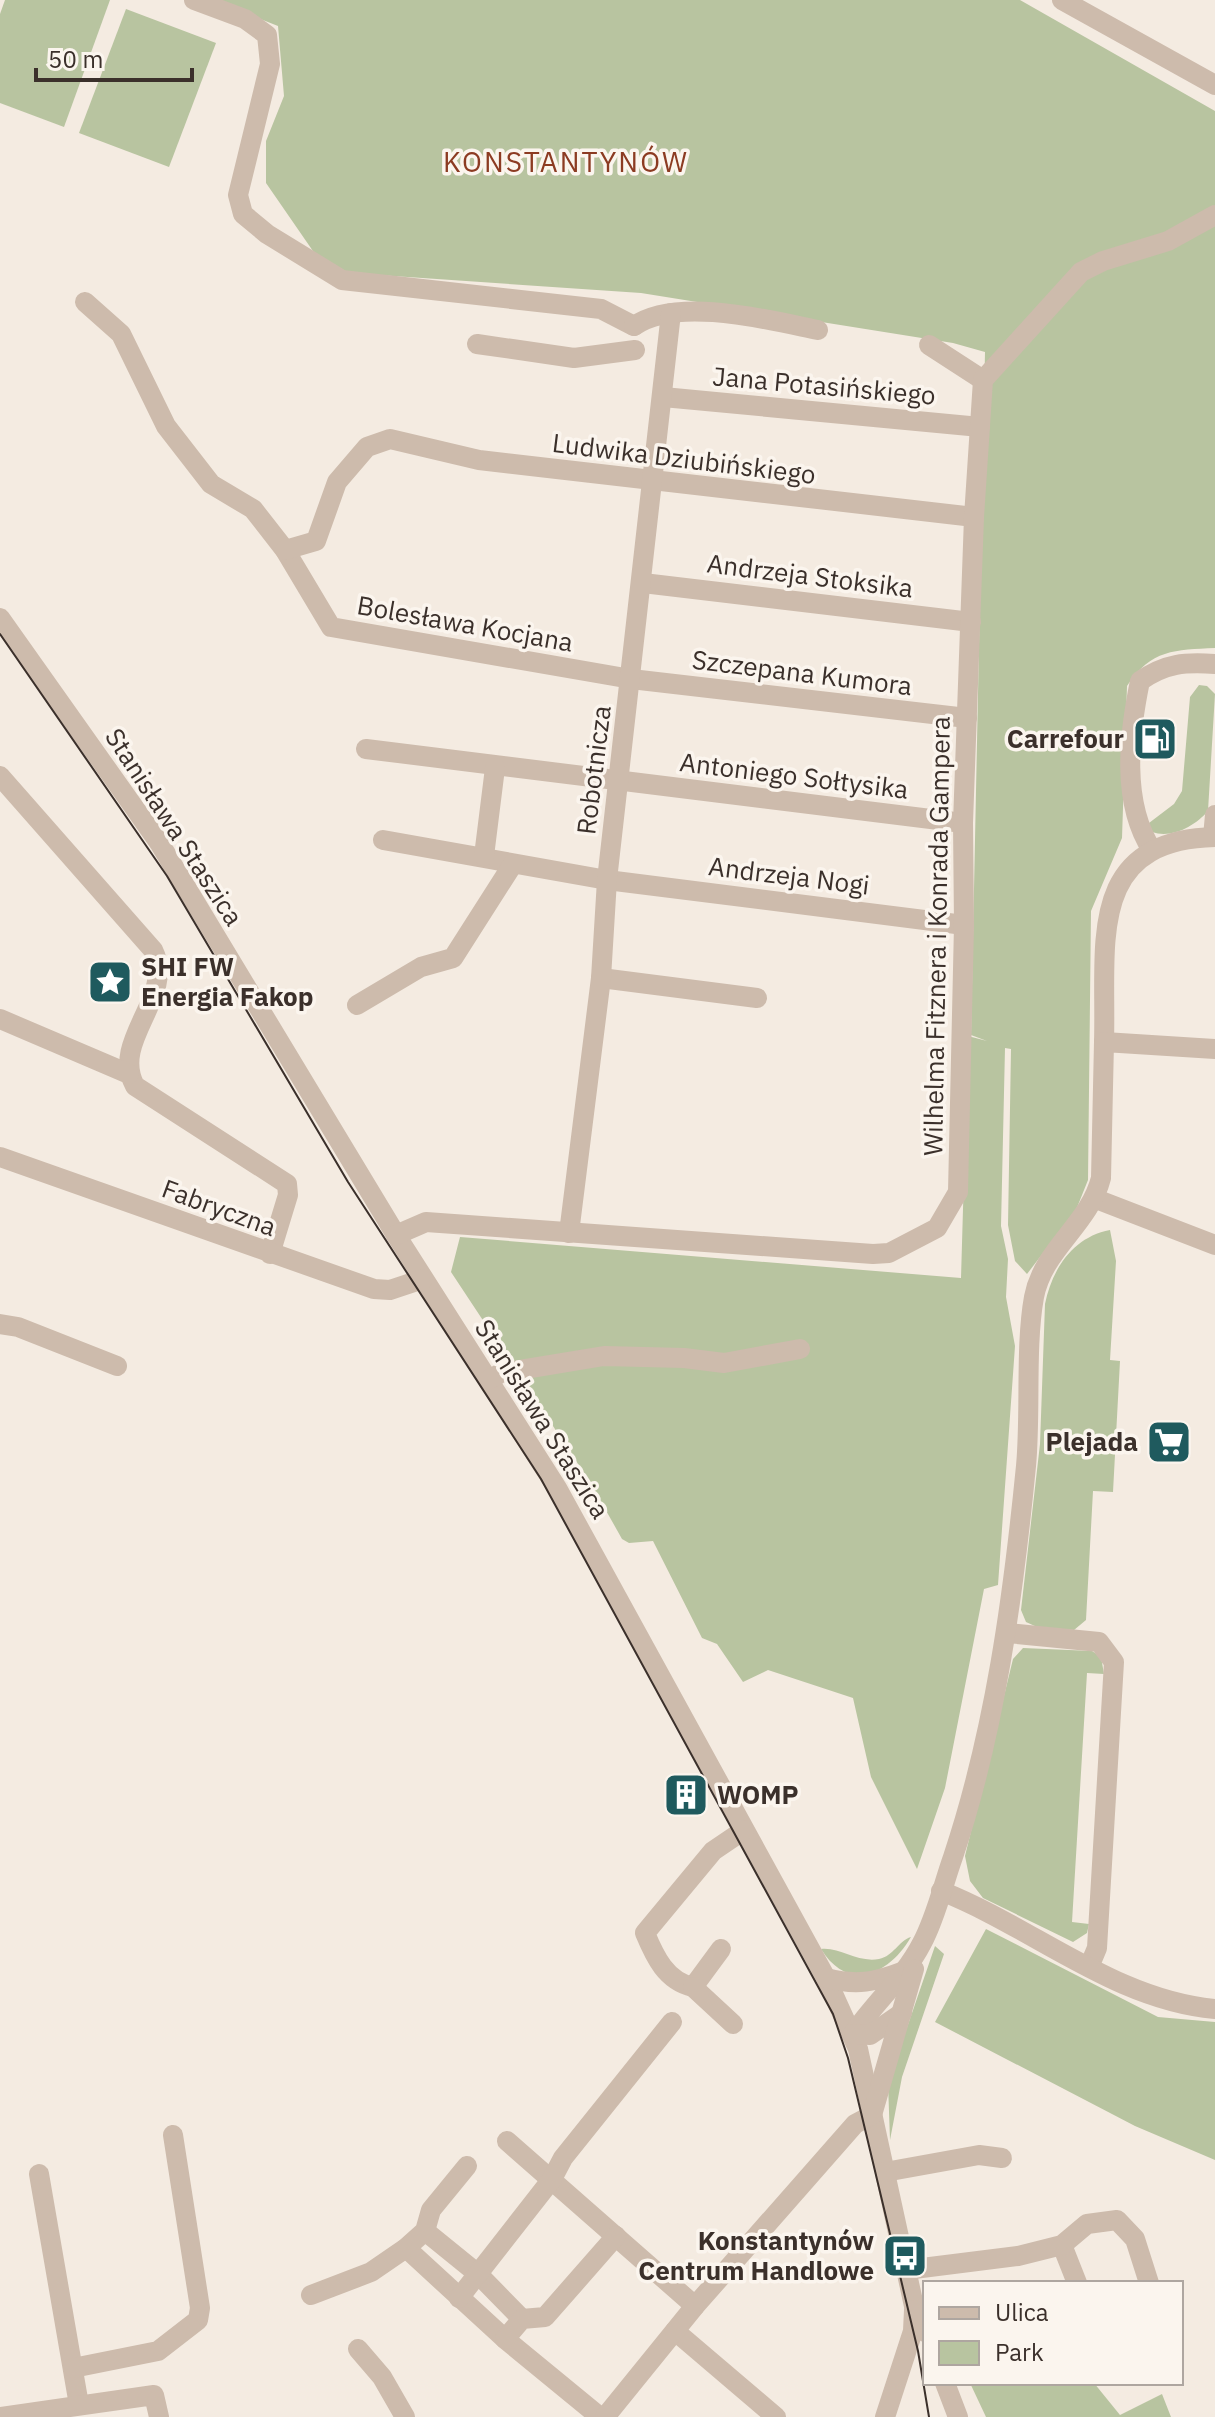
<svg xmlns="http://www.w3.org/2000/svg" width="1215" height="2417" viewBox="0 0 1215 2417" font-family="'IBM Plex Sans',sans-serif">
	<rect width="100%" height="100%" fill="#f4ebe1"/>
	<g fill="#b8c4a0">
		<path d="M5 0H110L64 127 0 103V14Z"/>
		<path d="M212 0H1020L1215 111V648C1175 650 1151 649 1127 686L1122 838 1091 911 1088 1180 1076 1210 1027 1274 1015 1261 1008 1225 1011 1049 1005 1048 1001 1226 1008 1259 1006 1297 1015 1346 998 1585 984 1589 945 1788 917 1869 871 1777 853 1698 768 1670 743 1682 717 1644 702 1638 653 1541 629 1543 622 1539 590 1482 451 1272 460 1237 961 1278 968 1036 987 1041 971 1035 985 352 953 343 641 293 349 273 315 254 266 183V141L284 96 278 26Z"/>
		<path d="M126 9 216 43 169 167 79 133Z"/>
		<path d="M1199 685 1207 686 1215 694 1208 811C1195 826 1172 839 1152 832L1149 823 1174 804 1182 791 1190 697Z"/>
		<path d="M1110 1230 1116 1261 1110 1360 1120 1361 1113 1492 1093 1491 1086 1620 1074 1630 1037 1627 1026 1622 1021 1610 1040 1444 1045 1304C1052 1269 1073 1237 1110 1230Z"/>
		<path d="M1023 1648 1092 1651 1101 1657 1104 1674 1087 1673 1072 1922 1089 1924 1087 1933 1073 1942 983 1898 970 1881 965 1856 1013 1659Z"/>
		<path d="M986 1929 1158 2017 1215 2022V2160L1135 2126 935 2022Z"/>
		<path d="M911 1937C889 1975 848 1993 821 1949 841 1947 857 1963 879 1959 894 1956 898 1941 911 1937Z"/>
		<path d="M935 1946 944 1954 902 2077 890 2140 888 2083Z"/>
		<path d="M970 2383H1094L1120 2415 1162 2394 1171 2417H986Z"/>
	</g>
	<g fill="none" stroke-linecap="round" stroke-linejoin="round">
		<g stroke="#cdbbac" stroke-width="20">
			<path d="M194 0 245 19 267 35 270 64 238 195 243 214 267 234 342 280 601 309 634 326"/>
			<path d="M1062 0 1215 85"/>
			<path d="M85 302 121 334 166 426 211 484 253 509 285 550 331 627 631 679 967 718"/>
			<path d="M634 326C677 296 769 320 818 330"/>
			<path d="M477 344 574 358 635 350"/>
			<path d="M929 345 983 380"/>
			<path d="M663 397 980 427"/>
			<path d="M285 550 316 541 337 482 367 447 390 439 479 460 974 517"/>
			<path d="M643 583 971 622"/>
			<path d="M0 618 160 844 396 1235 557 1488 826 1978 858 2049 914 2306 925 2332"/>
			<path d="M366 749 963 823"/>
			<path d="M0 776 153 950C176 997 110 1040 135 1086L287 1184 288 1195 270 1254"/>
			<path d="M1213 837 1215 815"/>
			<path d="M383 840 607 880 964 925"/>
			<path d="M1152 850C1121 803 1129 734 1140 681 1166 663 1185 662 1215 664"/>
			<path d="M484 856 495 768"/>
			<path d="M601 978 757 998"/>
			<path d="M357 1005 421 967 453 958 513 864"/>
			<path d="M0 1019 129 1074"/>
			<path d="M1104 1042C1107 946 1084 840 1215 837"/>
			<path d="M0 1157 374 1289 390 1290 423 1279"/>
			<path d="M1096 1199 1215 1245"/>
			<path d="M569 1233 601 978 607 880 671 313"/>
			<path d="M396 1235 426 1222 873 1254 889 1253 937 1228 958 1192 964 925 963 823 974 517 983 380 1081 272 1103 261 1168 241 1215 215"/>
			<path d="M0 1324 18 1327 117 1366"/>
			<path d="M488 1380 501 1373 604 1356 684 1358 724 1363 800 1349"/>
			<path d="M1007 1633 1099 1642 1114 1662 1097 1948 1089 1967"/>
			<path d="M941 1891C1033 1927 1114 2000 1215 2009"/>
			<path d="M721 1949 693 1987C666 1981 655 1957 645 1933L713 1851 744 1830"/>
			<path d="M826 1978C857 1986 875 1982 904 1971"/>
			<path d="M693 1987 733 2024"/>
			<path d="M853 2034C875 2002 904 1978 922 1943 936 1917 943 1885 953 1857 995 1731 1013 1598 1026 1466 1031 1413 1025 1347 1034 1297 1043 1249 1089 1225 1101 1178L1104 1042 1215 1049"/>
			<path d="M853 2034 870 2035 902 2013"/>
			<path d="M507 2141 695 2306"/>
			<path d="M885 2172 979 2155 1002 2158"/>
			<path d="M39 2174 79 2405"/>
			<path d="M425 2231 478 2274 522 2319"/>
			<path d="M1062 2245 1077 2283"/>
			<path d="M406 2248 505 2339 600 2417"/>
			<path d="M906 2270 1018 2256 1062 2245 1087 2224 1117 2220 1135 2239 1149 2283"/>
			<path d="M311 2295 371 2272 406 2248 425 2231 431 2210 467 2166"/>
			<path d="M459 2298 552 2179 563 2158 672 2022"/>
			<path d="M675 2331 776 2417"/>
			<path d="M505 2339 522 2319 545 2317 616 2236"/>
			<path d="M358 2349 382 2377 405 2417"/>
			<path d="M73 2368 158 2351 198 2320 200 2308 173 2135"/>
			<path d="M945 2383 958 2417"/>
			<path d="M0 2417 154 2395 159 2417"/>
			<path d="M605 2417 695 2306 855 2124 872 2115 914 1969"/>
			<path d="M885 2417 913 2331 914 2310"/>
		</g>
		<path stroke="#3b302b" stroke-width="2" d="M0 634 167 876 348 1182 541 1479 833 2014 848 2058 918 2351 929 2417"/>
	</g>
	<defs>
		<g id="fuel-square" transform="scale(2.3)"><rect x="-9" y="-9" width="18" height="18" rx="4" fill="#1f5a5e" stroke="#fbf5ee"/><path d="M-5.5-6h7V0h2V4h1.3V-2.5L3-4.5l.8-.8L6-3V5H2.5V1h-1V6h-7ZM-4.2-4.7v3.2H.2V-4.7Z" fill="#fff"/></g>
		<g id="sight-square" transform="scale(2.3)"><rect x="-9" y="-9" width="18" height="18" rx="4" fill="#1f5a5e" stroke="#fbf5ee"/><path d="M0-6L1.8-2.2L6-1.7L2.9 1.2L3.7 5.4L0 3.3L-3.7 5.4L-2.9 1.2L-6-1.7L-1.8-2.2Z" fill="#fff"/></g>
		<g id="supermarket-square" transform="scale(2.3)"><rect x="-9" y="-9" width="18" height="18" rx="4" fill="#1f5a5e" stroke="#fbf5ee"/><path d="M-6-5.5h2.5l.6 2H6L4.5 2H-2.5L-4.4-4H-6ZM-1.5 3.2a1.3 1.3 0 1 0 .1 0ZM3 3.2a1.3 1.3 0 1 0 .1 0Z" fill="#fff"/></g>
		<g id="building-square" transform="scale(2.3)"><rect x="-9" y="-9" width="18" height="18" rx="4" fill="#1f5a5e" stroke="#fbf5ee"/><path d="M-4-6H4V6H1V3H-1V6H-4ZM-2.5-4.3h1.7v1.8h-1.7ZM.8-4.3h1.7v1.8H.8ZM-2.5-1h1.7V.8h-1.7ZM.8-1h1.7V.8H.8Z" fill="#fff"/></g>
		<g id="bus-square" transform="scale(2.3)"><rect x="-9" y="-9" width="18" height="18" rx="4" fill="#1f5a5e" stroke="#fbf5ee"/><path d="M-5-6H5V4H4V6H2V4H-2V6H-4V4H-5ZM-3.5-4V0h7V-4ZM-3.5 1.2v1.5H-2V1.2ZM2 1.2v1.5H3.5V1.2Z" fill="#fff"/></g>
	</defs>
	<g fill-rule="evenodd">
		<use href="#fuel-square" x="1155" y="739"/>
		<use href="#sight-square" x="110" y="982"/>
		<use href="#supermarket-square" x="1169" y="1442"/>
		<use href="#building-square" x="686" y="1795"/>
		<use href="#bus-square" x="905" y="2256"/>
	</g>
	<g text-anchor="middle" stroke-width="7" stroke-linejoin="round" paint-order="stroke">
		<g font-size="26" fill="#3b302b" stroke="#fbf5ee">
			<text transform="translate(824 386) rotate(5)" y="9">Jana Potasińskiego</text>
			<text transform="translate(684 459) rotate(7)" y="9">Ludwika Dziubińskiego</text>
			<text transform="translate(810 576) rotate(7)" y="9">Andrzeja Stoksika</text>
			<text transform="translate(465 624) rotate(10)" y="9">Bolesława Kocjana</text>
			<text transform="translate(802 673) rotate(7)" y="9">Szczepana Kumora</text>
			<text transform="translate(594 770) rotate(-83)" y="9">Robotnicza</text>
			<text transform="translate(794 776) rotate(7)" y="9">Antoniego Sołtysika</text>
			<text transform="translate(174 827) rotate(57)" y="9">Stanisława Staszica</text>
			<text transform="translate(789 876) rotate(7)" y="9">Andrzeja Nogi</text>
			<text transform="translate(937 936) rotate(-89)" y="9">Wilhelma Fitznera i Konrada Gampera</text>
			<text transform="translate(219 1208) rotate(20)" y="9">Fabryczna</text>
			<text transform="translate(542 1419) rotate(58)" y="9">Stanisława Staszica</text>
		</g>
		<g font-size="26" font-weight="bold" fill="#3b302b" stroke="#fbf5ee" text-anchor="end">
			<text x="1124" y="748">Carrefour</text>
			<text x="141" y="976" text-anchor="start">SHI FW<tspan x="141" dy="30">Energia Fakop</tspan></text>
			<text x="1138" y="1451">Plejada</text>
			<text x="717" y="1804" text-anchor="start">WOMP</text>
			<text x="874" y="2250">Konstantynów<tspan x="874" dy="30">Centrum Handlowe</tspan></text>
		</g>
		<g font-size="28" letter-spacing="2" fill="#8c3b22" stroke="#fbf5ee">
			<text x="566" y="172">KONSTANTYNÓW</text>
		</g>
	</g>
	<rect x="923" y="2281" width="260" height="104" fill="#fbf5ee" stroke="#aea6a0" stroke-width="2"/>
	<rect x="939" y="2307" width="40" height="12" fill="#cdbbac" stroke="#aea6a0" stroke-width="2"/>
	<text x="995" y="2321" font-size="24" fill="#3b302b">Ulica</text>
	<rect x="939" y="2341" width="40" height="24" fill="#b8c4a0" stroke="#aea6a0" stroke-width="2"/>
	<text x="995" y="2361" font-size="24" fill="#3b302b">Park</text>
	<path d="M36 68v12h156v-12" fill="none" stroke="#3b302b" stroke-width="4"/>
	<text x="48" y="68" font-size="24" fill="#3b302b" stroke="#fbf5ee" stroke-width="6" paint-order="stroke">50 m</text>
</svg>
